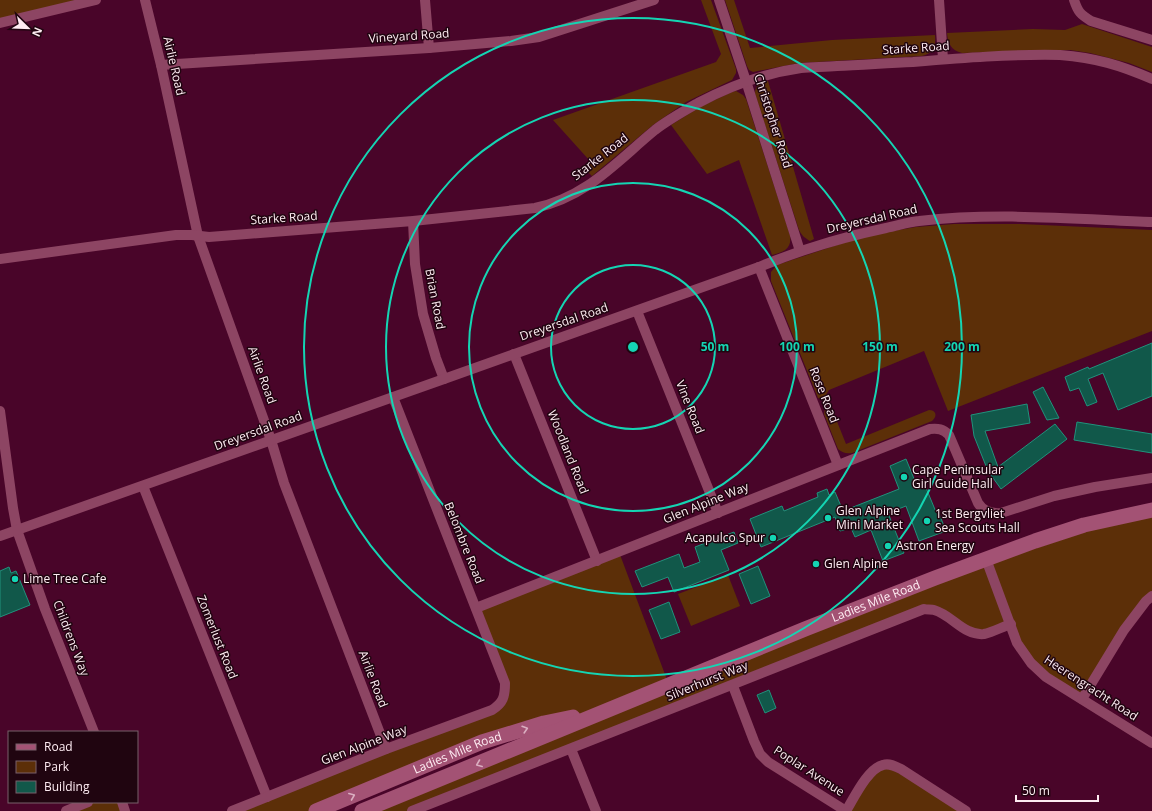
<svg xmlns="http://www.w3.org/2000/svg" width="1152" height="811" viewBox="0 0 1152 811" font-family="'Open Sans',sans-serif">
	<rect width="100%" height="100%" fill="#490529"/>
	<g fill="#5c2f08">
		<path d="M0 0H92L0 23Z"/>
		<path d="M701 0H711L736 69V73L732 80 686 102 653 125 592 176 589 173 590 161 553 120 716 62 721 54Z"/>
		<path d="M725 0H734L750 48 832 40 935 35C936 47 934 53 922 56L799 63 753 72 749 70 747 66Z"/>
		<path d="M1082 24 1152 47V72L1129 63 1090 53 1070 50 962 53C951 50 948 44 947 33L1033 29 1065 30Z"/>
		<path d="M768 81 814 239 810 241C805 238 802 236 799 230L755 94C755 85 760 83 768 81Z"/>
		<path d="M736 91 743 95 746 99 790 235C792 249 784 252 772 255L739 160 707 174 671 125 700 107 732 92Z"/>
		<path d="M954 224H1020L1152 230V331L948 411 924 351 829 390 824 398 821 399 818 398 771 281V272L777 265 864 236 916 227Z"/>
		<path d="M828 408 832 409 846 444 929 410C936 410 938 416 932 421L852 453C846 454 843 453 838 449L824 414 825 409Z"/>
		<path d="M1152 510V596L1082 699 1031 663 1011 624 984 634 934 610 412 811H362L491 759 544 723 316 811H232L492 710 505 692 476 608 619 552 669 685 872 602Z"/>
		<path d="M728 575 740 606 691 626 678 594Z"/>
		<path d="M884 765 966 811H847L869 774Z"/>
		<path d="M88 802H122L125 811H66Z"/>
	</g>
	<g fill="#11584a" stroke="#21927c">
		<path d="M1152 343V396L1118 410 1103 373 1088 379 1097 402 1087 406 1079 388 1070 391 1065 377 1088 367 1089 369Z"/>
		<path d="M1043 387 1059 418 1047 420 1033 392Z"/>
		<path d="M1027 404 1030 423 985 431 998 467 1055 424 1067 439 1001 489 988 471 974 436 971 415Z"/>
		<path d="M1077 422 1152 434V453L1074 440Z"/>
		<path d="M906 459 917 486 924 483 936 512 938 511 946 531 919 541 906 506 888 513 904 553 883 561 871 530 855 537 851 528 840 531 835 517 761 547 750 519 782 506 784 511 818 497 817 493 827 489 829 495 835 492 843 511 899 489 890 466Z"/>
		<path d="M734 532 738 543 721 550 729 570 674 592 668 577 642 587 635 571 679 554 684 568 700 562 695 547Z"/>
		<path d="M758 566 770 596 751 604 739 574Z"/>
		<path d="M9 567 11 573 16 571 30 605 0 617V571Z"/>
		<path d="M669 602 680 632 661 639 649 610Z"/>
		<path d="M769 690 776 708 765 713 757 695Z"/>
	</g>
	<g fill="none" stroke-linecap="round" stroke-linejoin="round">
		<g stroke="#8d4563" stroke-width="10">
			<path d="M145 0 161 65 198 236 271 440 284 483 386 749"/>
			<path d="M425 0 429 48"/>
			<path d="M719 0 746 81 800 251"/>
			<path d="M939 0 943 59"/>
			<path d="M1074 0C1078 12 1080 14 1091 21L1152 40"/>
			<path d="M0 23 96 0"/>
			<path d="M161 65 429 48 511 41 539 37 654 0"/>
			<path d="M413 221 415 264 423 314 436 358 444 379"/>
			<path d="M0 259 176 235H192L209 237 413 221 535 208C587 197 616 162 655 130 668 120 684 111 698 103 730 86 765 73 801 68 813 67 825 67 837 66 862 65 888 63 913 62 962 58 1011 54 1060 55 1096 58 1120 65 1152 79"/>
			<path d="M759 267 838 465"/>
			<path d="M637 311 718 513"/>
			<path d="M514 354 597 561"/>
			<path d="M0 411 13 508 17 530 45 609 94 732"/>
			<path d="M143 486 267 797"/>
			<path d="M0 536 444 379 759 267C800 250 843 237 886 228 897 226 908 222 919 221 996 212 1075 219 1152 222"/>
			<path d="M986 559 1017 643 1031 663 1046 677 1152 743"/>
			<path d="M476 608 930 429C938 428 943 429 949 435L978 503C983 511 991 514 1001 513L1054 496 1095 487 1152 478"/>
			<path d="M733 686 754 741 760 754 768 762 846 811"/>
			<path d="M1082 699 1124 630 1146 601 1152 596"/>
			<path d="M571 749 596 811"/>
			<path d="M122 802 125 811"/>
			<path d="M66 811 88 802"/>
			<path d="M232 811 386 749 492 710C503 703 505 697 505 683L393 397"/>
			<path d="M412 811 924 609C927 610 931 609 934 610 952 615 964 636 984 634 993 632 1002 627 1011 624"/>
			<path d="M846 811C854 798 868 768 883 765 889 763 895 766 901 769L966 811"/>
		</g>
		<g stroke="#a35274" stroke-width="15">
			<path id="s1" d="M316 811 482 742 544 723 573 717"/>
			<path id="s2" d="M362 811 805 629 935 578 1035 541 1084 525 1152 510"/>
		</g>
	</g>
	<defs><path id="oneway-chevron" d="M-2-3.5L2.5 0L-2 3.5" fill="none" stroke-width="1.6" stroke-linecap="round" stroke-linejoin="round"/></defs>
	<g stroke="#daaec0">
		<use href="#oneway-chevron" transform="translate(525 729) rotate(-17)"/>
		<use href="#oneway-chevron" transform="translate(479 764) rotate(158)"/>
		<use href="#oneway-chevron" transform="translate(352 796) rotate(-22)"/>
	</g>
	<g fill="none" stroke="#14d5b3" stroke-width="2">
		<circle cx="633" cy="347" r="82"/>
		<circle cx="633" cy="347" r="164"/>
		<circle cx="633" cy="347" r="247"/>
		<circle cx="633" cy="347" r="329"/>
	</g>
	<g fill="#14d5b3" stroke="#200510" stroke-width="1.5">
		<circle cx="904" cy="477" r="4"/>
		<circle cx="828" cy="518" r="4"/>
		<circle cx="927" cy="521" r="4"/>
		<circle cx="773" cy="538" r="4"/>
		<circle cx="888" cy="546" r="4"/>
		<circle cx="816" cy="564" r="4"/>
		<circle cx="15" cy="579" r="4"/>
	</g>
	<g text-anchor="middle" stroke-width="3" stroke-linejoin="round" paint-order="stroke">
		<g font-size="12" fill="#feecf2" stroke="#200510">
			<text transform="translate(409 36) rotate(-4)" y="4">Vineyard Road</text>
			<text transform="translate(916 48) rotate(-4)" y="4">Starke Road</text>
			<text transform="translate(174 66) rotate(77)" y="4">Airlie Road</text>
			<text transform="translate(773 121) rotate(72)" y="4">Christopher Road</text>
			<text transform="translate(600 157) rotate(-38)" y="4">Starke Road</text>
			<text transform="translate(284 218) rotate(-4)" y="4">Starke Road</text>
			<text transform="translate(872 219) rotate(-13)" y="4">Dreyersdal Road</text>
			<text transform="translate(435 299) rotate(79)" y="4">Brian Road</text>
			<text transform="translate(564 322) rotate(-19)" y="4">Dreyersdal Road</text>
			<text transform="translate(262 375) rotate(70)" y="4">Airlie Road</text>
			<text transform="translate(824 395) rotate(68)" y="4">Rose Road</text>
			<text transform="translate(690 407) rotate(68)" y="4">Vine Road</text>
			<text transform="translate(258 431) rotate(-20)" y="4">Dreyersdal Road</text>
			<text transform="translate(568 452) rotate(68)" y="4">Woodland Road</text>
			<text transform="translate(706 503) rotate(-22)" y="4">Glen Alpine Way</text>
			<text transform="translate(464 543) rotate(68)" y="4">Belombre Road</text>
			<text dy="4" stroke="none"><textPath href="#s2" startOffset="555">Ladies Mile Road</textPath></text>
			<text transform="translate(217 637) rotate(68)" y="4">Zomerlust Road</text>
			<text transform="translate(71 638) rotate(69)" y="4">Childrens Way</text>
			<text transform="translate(373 679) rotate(69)" y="4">Airlie Road</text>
			<text transform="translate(707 681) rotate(-22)" y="4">Silverhurst Way</text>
			<text transform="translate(1091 688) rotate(33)" y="4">Heerengracht Road</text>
			<text transform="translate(364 745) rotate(-21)" y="4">Glen Alpine Way</text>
			<text dy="4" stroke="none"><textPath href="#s1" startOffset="153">Ladies Mile Road</textPath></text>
			<text transform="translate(809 771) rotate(33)" y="4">Poplar Avenue</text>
		</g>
		<g font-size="12" fill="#feecf2" stroke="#200510" text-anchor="start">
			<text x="912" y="474">Cape Peninsular<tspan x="912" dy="14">Girl Guide Hall</tspan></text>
			<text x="836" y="515">Glen Alpine<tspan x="836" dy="14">Mini Market</tspan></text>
			<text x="935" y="518">1st Bergvliet<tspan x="935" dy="14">Sea Scouts Hall</tspan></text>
			<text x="765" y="542" text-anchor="end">Acapulco Spur</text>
			<text x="896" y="550">Astron Energy</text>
			<text x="824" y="568">Glen Alpine</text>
			<text x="23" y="583">Lime Tree Cafe</text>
		</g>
	</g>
	<circle cx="633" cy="347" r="6" fill="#14d5b3" stroke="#200510" stroke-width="2"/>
	<g font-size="12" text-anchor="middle" font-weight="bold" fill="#14d5b3" stroke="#200510" stroke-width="3" stroke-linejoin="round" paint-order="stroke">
		<text x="715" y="351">50 m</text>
		<text x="797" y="351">100 m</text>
		<text x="880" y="351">150 m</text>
		<text x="962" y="351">200 m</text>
	</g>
	<rect x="8" y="731" width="130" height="72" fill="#200510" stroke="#79616a"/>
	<rect x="16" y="744" width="20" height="6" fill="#a35274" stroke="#79616a"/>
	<text x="44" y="751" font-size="12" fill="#feecf2">Road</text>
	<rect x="16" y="761" width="20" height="12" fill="#5c2f08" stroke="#79616a"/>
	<text x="44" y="771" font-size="12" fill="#feecf2">Park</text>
	<rect x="16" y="781" width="20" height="12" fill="#11584a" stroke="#79616a"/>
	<text x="44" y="791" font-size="12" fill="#feecf2">Building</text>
	<g transform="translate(28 28) rotate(113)" stroke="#200510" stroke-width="3" paint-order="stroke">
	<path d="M0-3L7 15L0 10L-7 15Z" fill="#feecf2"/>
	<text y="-6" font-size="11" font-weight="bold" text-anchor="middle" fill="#feecf2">N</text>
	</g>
	<path d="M1016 795v6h82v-6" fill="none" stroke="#feecf2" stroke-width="2"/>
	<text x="1022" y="795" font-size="12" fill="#feecf2" stroke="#200510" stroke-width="3" paint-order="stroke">50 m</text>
</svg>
